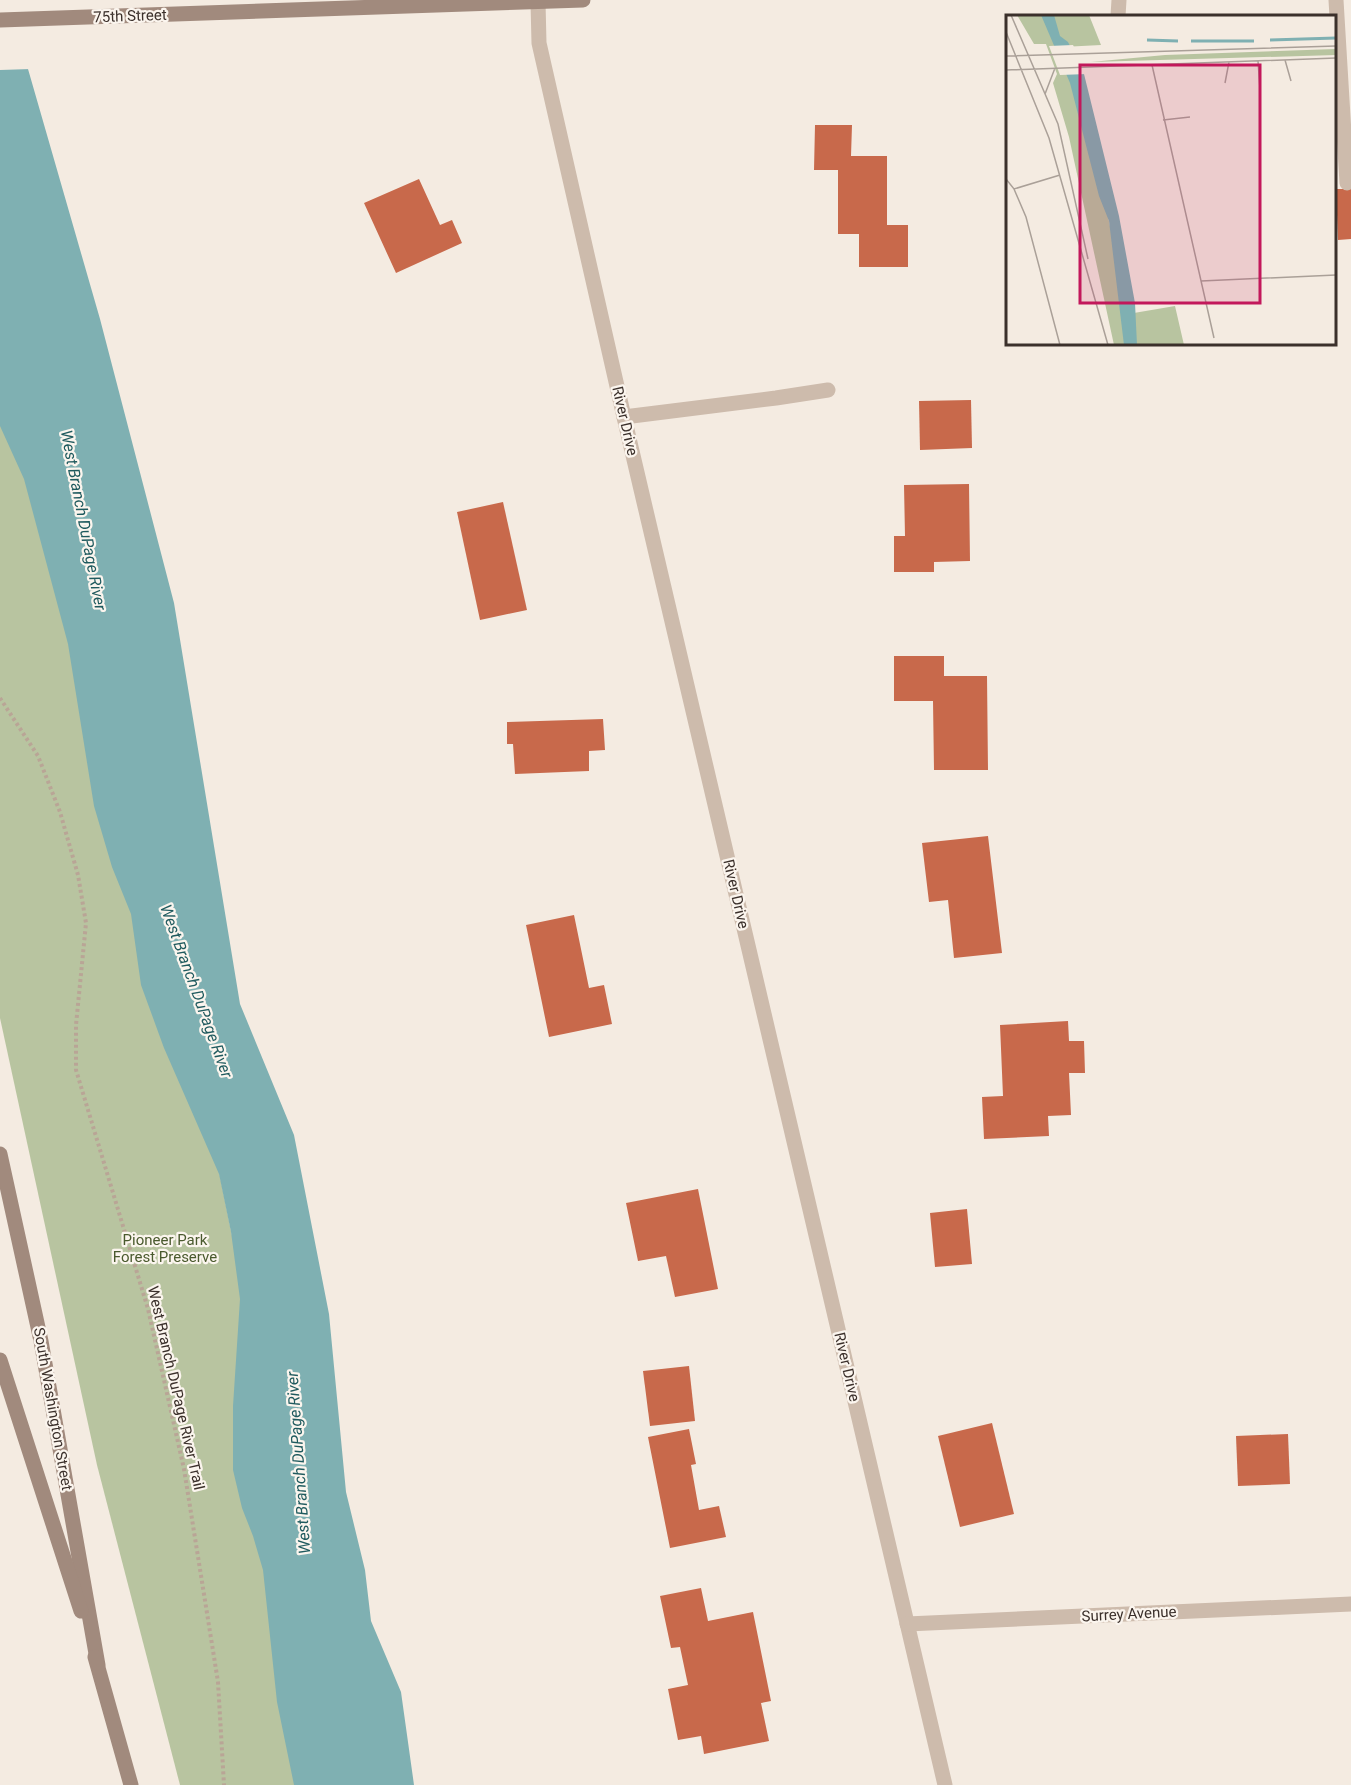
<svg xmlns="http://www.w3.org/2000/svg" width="1351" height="1785" viewBox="0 0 1351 1785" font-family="Roboto,sans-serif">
	<rect width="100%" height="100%" fill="#f4ebe1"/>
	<path fill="#b8c4a0" d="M0 168 168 919 343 1785H180L97 1465 0 1018Z"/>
	<path fill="#7fb0b2" d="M0 13 28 69 100 319 174 603 240 1004 294 1135 329 1314 346 1492 365 1570 371 1621 401 1692 414 1785H294L277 1702 263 1570 253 1536 242 1508 233 1470V1406L240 1299 231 1232 219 1174 164 1048 141 985 131 914 112 867 94 806 68 644 24 479 0 426Z"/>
	<path fill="#f4ebe1" d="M0 10 3 11 31 69 0 70Z"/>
	<g fill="#c8694b">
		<path d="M815 125H852L851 156H887V225H908V267H859V234H838V170H814Z"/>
		<path d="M419 179 440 225 452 220 462 243 396 273 364 203Z"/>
		<path d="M1336 189H1351V239L1338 240Z"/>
		<path d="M971 400 972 448 920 450 919 401Z"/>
		<path d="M969 484 970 561 934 562V572H894V536H905L904 485Z"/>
		<path d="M503 502 527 610 480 620 457 512Z"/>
		<path d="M894 656H944V676H987L988 770H934L933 701H894Z"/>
		<path d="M603 719 605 750 589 751V771L515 774 513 744H507V722Z"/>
		<path d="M988 836 1002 953 954 958 948 900 929 902 922 843Z"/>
		<path d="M574 915 589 988 604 985 612 1024 549 1037 526 925Z"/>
		<path d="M1068 1021 1069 1041H1084L1085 1073H1069L1071 1115 1048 1116 1049 1136 984 1139 982 1097 1003 1096 1000 1025Z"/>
		<path d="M698 1189 718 1289 675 1297 666 1256 638 1261 626 1203Z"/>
		<path d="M967 1209 972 1264 935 1267 930 1213Z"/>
		<path d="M689 1366 695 1421 650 1426 643 1371Z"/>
		<path d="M992 1423 1014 1514 960 1527 938 1436Z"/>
		<path d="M689 1429 696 1464 691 1465 699 1510 719 1506 726 1537 670 1548 648 1437Z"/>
		<path d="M1288 1434 1290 1484 1238 1486 1236 1436Z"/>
		<path d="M701 1588 708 1621 753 1612 771 1701 761 1703 769 1741 704 1754 701 1736 678 1740 668 1689 688 1685 680 1647 671 1648 660 1596Z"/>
	</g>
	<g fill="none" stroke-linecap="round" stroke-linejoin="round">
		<path stroke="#b9a596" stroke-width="4" stroke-dasharray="3 3" stroke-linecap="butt" d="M0 698 38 756 60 812 78 875 86 923 76 1025V1070L148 1309 184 1469 218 1682 224 1785"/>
		<g stroke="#cdbbac" stroke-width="15">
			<path d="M1336 0 1347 183"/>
			<path d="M1118 16 1119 0"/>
			<path d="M624 417 776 398 828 390"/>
		</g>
		<g stroke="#cdbbac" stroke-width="15">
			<path d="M538 2 539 43 624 417 945 1785"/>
			<path d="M907 1624 1351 1604"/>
		</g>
		<g stroke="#a18a7d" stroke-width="15">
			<path d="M0 20 583 0"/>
			<path d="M0 1154 41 1341 98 1665"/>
			<path d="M0 1360 81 1611"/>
			<path d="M95 1657 131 1785"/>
		</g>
	</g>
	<g text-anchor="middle" stroke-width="4.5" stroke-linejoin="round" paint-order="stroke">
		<g font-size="15" fill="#3b302b" stroke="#fbf5ee">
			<text transform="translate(130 16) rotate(-2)" y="5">75th Street</text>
			<text transform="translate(625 421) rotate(77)" y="5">River Drive</text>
			<text transform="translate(736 894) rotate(77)" y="5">River Drive</text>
			<text transform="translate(847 1367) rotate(77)" y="5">River Drive</text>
			<text transform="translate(176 1388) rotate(77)" y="5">West Branch DuPage River Trail</text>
			<text transform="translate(53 1409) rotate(80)" y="5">South Washington Street</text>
			<text transform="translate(1129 1614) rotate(-3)" y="5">Surrey Avenue</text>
		</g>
		<g font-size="15" fill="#4a5a2e" stroke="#fbf5ee">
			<text x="165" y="1245">Pioneer Park<tspan x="165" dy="17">Forest Preserve</tspan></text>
		</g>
		<g font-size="16" font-style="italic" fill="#1f5a5e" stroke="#fbf5ee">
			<text transform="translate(84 520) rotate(79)" y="6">West Branch DuPage River</text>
			<text transform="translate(197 991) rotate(70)" y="6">West Branch DuPage River</text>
			<text transform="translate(298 1463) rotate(-94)" y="6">West Branch DuPage River</text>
		</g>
	</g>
	<g transform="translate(1006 15)">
		<rect width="330" height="330" fill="#f4ebe1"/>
		<path d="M11 0H83L95 30 56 32 96 172 122 299 169 291 178 330H108L63 122 47 68 51 59 40 29H28ZM330 34V40L85 47 159 40Z" fill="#b8c4a0"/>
		<path d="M35 0H48L54 21 62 27 78 59 113 201 129 288 131 330H118L103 206 93 181 64 68Z" fill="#7fb0b2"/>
		<path d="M67 30 81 59 54 60 43 31Z" fill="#f4ebe1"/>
		<path fill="none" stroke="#7fb0b2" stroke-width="3" d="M141 25 172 26M264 25 330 23M185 26H248"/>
		<path fill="none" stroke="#aaa098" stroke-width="1.5" d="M5 0 52 109 82 244M0 17 43 123 102 330M0 41 330 31M279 45 285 66M252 46 254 74M146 50 208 323M0 55 330 43M219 68 223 47M39 79 49 53M157 105 184 102M0 164 8 174 54 160M8 174 20 202 54 330M195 266 330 260"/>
		<path fill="#c2185b" fill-opacity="0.15" stroke="#c2185b" stroke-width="3" d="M74 50H254V288H74Z"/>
		<rect width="330" height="330" fill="none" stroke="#3b302b" stroke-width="3"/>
	</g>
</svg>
